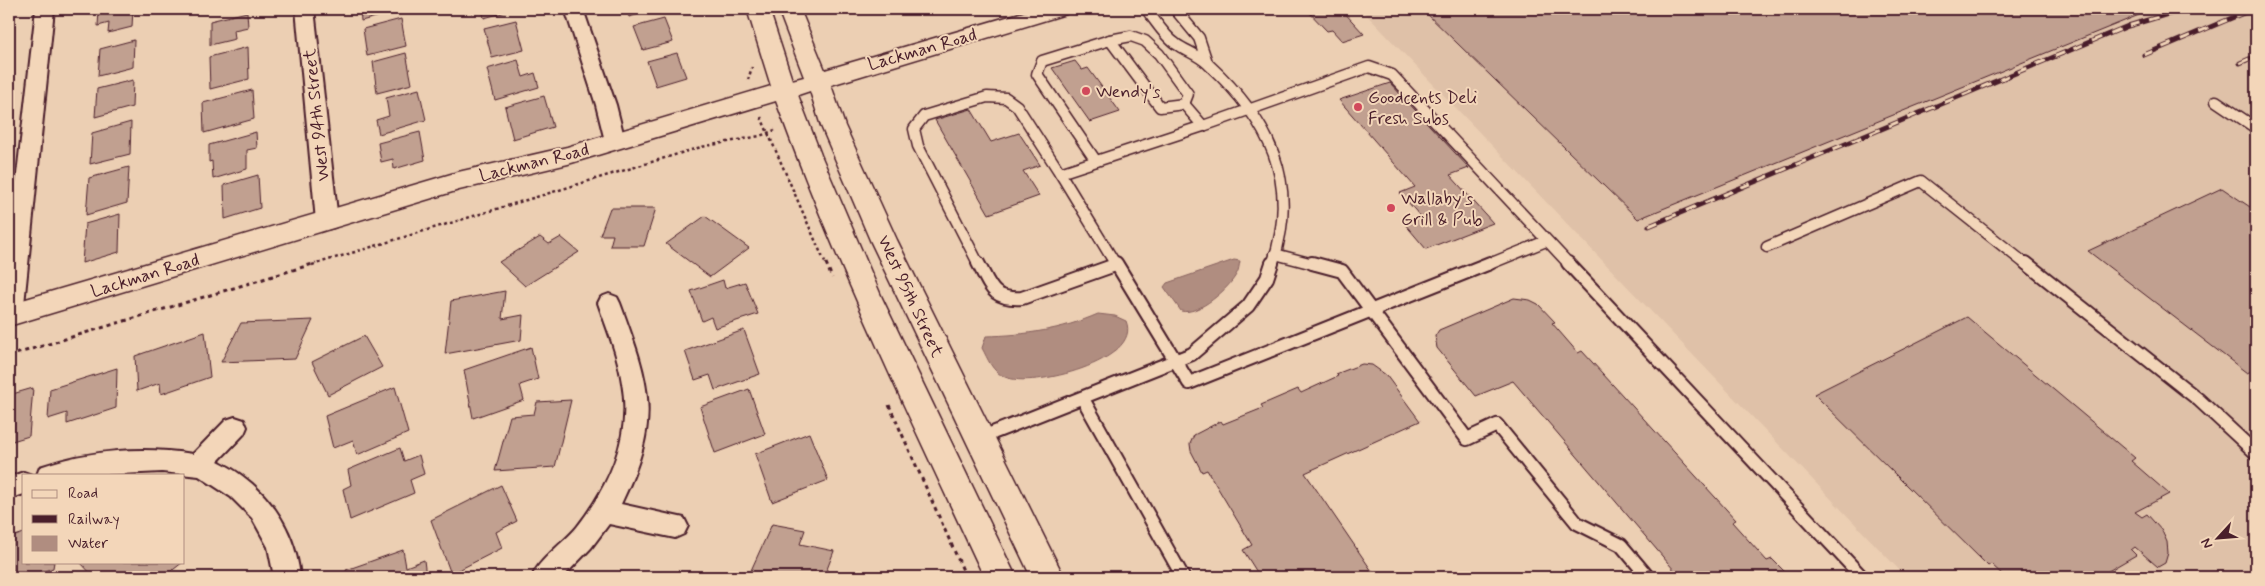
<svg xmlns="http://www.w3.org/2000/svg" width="2265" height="586" viewBox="0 0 2265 586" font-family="Mynerve,sans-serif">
	<rect width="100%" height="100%" fill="#eccfb3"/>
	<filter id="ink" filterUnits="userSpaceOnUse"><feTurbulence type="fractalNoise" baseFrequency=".02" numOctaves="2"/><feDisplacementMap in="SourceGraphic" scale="10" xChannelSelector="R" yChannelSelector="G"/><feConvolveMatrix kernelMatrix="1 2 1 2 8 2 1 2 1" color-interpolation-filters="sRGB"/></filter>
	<g filter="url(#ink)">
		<path fill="#dfc1a8" d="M1361 9H2256V577H1906Z"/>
		<g fill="#b08d80" stroke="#87615e">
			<path d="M1234 260 1240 261C1239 265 1239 270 1237 273 1230 288 1198 316 1181 311L1164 287 1167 283Z"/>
			<path d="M1098 314 1115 316 1126 321C1143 361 1032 389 1005 377 992 372 988 359 982 348L986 336C1026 335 1061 330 1098 314Z"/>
		</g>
		<g fill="#c1a090" stroke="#4a1f2b">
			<path d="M104 9H133L132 27 108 33 109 23 98 26 99 10Z"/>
			<path d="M360 9H395V12L361 21Z"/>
			<path d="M470 9H505L506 12 484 18 482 10 471 13Z"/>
			<path d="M626 9H657L629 17Z"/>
			<path d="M1306 9H1341L1364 34 1342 41 1332 30 1327 31Z"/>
			<path d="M1422 9H2129L2139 15 1638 219Z"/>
			<path d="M247 12 248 27 234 30 235 39 210 45V21Z"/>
			<path d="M401 19 406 46 367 56 363 29Z"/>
			<path d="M664 19 673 42 643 50 634 27Z"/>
			<path d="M516 20 524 50 492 58 484 28Z"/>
			<path d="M134 40 133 67 98 76 100 49Z"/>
			<path d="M248 47 249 79 210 89 209 57Z"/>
			<path d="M406 53 412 84 377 93 373 62Z"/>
			<path d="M677 53 686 77 656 86 647 61Z"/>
			<path d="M518 60 523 77 535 73 539 87 495 100 487 69Z"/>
			<path d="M1075 61 1082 70 1088 68 1120 112 1090 122 1052 68Z"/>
			<path d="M133 80 132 107 95 117 97 89Z"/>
			<path d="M1390 83 1469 168 1450 175 1493 223 1426 249 1404 223 1421 217 1400 193 1415 187 1339 100Z"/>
			<path d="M419 89 426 120 379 134 376 120 389 116 386 98Z"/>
			<path d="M252 90 254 119 204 133 203 103Z"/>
			<path d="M544 96 553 127 513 139 505 107Z"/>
			<path d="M971 109 991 142 1019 133 1040 165 1023 171 1039 196 989 214 935 120Z"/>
			<path d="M131 122 130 154 90 164 92 133Z"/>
			<path d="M256 132 257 148 247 150V169L213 179 212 161 209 162V145Z"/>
			<path d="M420 132 425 160 394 169 393 159 381 162 378 143Z"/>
			<path d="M129 167 127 203 86 215 89 178Z"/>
			<path d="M258 175 260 208 225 219 224 185Z"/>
			<path d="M2222 188 2256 211V369L2247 373 2088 251Z"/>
			<path d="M610 208H656L644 246H610L613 235H600Z"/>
			<path d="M120 214 119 252 82 263 85 224Z"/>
			<path d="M705 216 749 248 710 277 666 244Z"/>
			<path d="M540 237 549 244 561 237 579 252 525 286 499 262Z"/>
			<path d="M723 280 725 288 745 282 758 314 715 328 711 317 702 321 691 291Z"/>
			<path d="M505 291 502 319 523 315 521 340 445 354 451 301Z"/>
			<path d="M1514 298 1530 300 1538 304 1555 322 1552 323 1578 353 1582 351 1736 520 1732 522 1767 561 1772 559 1790 577H1680L1513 381 1476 396 1437 348 1435 336 1439 330Z"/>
			<path d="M1967 317 2135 458 2131 461 2169 494 2135 512 2142 517 2147 514 2162 531 2167 542 2168 553 2165 563 2158 567 2135 547 2131 550 2136 555 2098 577H2005L1991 564 1988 566 1814 394Z"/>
			<path d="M313 320 295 359 221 362 241 323Z"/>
			<path d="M744 330 760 374 715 390 710 375 695 380 685 351Z"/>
			<path d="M205 332 210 377 161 394 160 383 137 391 135 356Z"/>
			<path d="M364 336 382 367 328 395 312 362Z"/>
			<path d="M531 347 538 379 520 385 524 400 473 418 464 370Z"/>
			<path d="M1362 364 1372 365 1386 375 1420 421 1305 473 1376 577H1260L1243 550 1252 545 1207 470 1202 472 1191 451 1190 444 1194 435 1221 421 1223 424 1263 408 1261 405 1298 389 1301 393 1338 376 1336 374Z"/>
			<path d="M117 368 116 408 67 424V413L48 419 50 389Z"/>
			<path d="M395 387 408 433 357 455 353 440 333 448 325 416Z"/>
			<path d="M33 388 29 436 9 442V395Z"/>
			<path d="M749 389 765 434 715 453 700 407Z"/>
			<path d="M571 400 555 467 495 471 510 416 534 414 537 402Z"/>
			<path d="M809 433 828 480 772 502 755 454Z"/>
			<path d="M400 448 404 461 419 455 424 474 410 480 414 493 350 520 343 489 351 485 348 470Z"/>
			<path d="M501 485 517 521 496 532 502 548 451 574 431 520Z"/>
			<path d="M772 524 805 530 800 544 834 551 824 577H748Z"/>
			<path d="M24 533V562H54L53 568 27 577H9V538Z"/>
			<path d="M403 550 406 567 424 560 426 577H347L346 570Z"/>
			<path d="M80 562H183L164 577H94Z"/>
		</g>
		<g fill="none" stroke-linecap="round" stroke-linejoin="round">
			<g stroke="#4a1f2b" stroke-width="13">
				<g id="lane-far1">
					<path d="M1146 9C1155 20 1164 36 1176 44 1186 51 1199 55 1208 64 1269 120 1301 182 1272 265"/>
					<path d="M1175 9 1199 38 1207 62"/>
					<path d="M1110 40 1131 36 1145 41 1159 54 1188 94 1184 104"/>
					<path d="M2216 101 2256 128"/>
					<path d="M1096 161 1037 74 1042 61 1110 40 1160 107 1184 104 1203 126"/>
					<path d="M1767 247 1921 181 2027 265"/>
					<path d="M1275 254 1317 265"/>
					<path d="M979 265 918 146 914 129 924 116 987 97 1006 98 1017 106 1060 173"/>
					<path d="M1116 265 1060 173 1203 126 1369 67 1392 75 1570 265"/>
					<path d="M1487 265 1546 241"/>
				</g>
			</g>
			<g stroke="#4a1f2b" stroke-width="16">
				<g id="lane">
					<path d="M978 263C991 287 992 300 1022 298L1115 265"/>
					<path d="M1116 263 1189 383 1490 263"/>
					<path d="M1312 263 1342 271 1467 439 1497 425 1577 523 1621 545 1648 577"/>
					<path d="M1568 263 1862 577"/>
					<path d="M2026 263 2199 400 2256 453"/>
					<path d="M1083 399 1183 577"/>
					<path d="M980 438 1192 354 1248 306 1267 278 1272 263"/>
				</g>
			</g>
			<g stroke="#4a1f2b" stroke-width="4">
				<g id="street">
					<path d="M36 9H54L23 314 20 320 9 322V244Z"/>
					<path d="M296 9H314L338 221 335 227 327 229 319 227 316 221Z"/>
					<path d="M565 9H583L616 105 625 141 622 146 615 148 608 146 605 141 596 105Z"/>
					<path d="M609 294 617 297 620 303C651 387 662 419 621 504L684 518 688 526 684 534 675 538 609 524 591 548 563 577H532C539 559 564 543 577 527 609 486 632 436 622 383 618 355 607 329 598 303L601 297Z"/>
					<path d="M235 417 244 420 247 427 244 434 218 461C264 484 295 526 300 577H274L268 547 252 518 231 497 199 476 162 472 101 475H37L40 467C88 450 143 446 193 454L226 420Z"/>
					<path d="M24 472 32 475H24V494L9 499V477Z"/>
				</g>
			</g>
			<g stroke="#4a1f2b" stroke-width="3">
				<path id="secondary" d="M747 9H769L792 80 804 77 778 9H800L825 70 1034 9H1069L1066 14 831 85 845 126 897 240 1064 577H1031L870 240 821 126 810 91 798 95 821 155 882 298 1016 577H984C911 420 835 264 776 101L568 164 459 190 9 326V304L458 172 567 147 771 86Z"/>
			</g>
			<g stroke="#4a1f2b" stroke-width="2.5" stroke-dasharray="3 3" stroke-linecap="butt">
				<path d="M748 80 752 67"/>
				<path d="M761 117 826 265"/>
				<path d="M312 265 701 147 760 136 775 130"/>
			</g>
			<g stroke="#4a1f2b" stroke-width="3" stroke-dasharray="4 4" stroke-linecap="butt">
				<path d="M826 263 832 278"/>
				<path d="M9 356 316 263"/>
				<path d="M889 405 966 577"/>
			</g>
			<use href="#lane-far1" stroke="#f3d6b9" stroke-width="10"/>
			<use href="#lane" stroke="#f3d6b9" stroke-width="12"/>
			<use href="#street" fill="#f3d6b9" fill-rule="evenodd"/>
			<use href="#secondary" fill="#f3d6b9" fill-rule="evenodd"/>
			<g stroke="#4a1f2b" stroke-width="5">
				<g id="rail">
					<path d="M2144 55 2253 9"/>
					<path d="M2240 63 2256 56"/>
					<path d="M1649 226 2128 26 2168 14 2207 9"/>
				</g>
			</g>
			<use href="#rail" stroke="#f3d6b9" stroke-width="3" stroke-dasharray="10" stroke-linecap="butt"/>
		</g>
	</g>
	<g fill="#d1495b" stroke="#f3d6b9" stroke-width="2">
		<circle cx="1086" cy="91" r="5"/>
		<circle cx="1358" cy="107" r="5"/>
		<circle cx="1391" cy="208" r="5"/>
	</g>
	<g text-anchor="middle" stroke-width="4" stroke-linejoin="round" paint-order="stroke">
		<g font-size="18" fill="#4a1f2b" stroke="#f3d6b9">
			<text transform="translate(922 49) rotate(-16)" y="6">Lackman Road</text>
			<text transform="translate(316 115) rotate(-96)" y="6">West 94th Street</text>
			<text transform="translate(534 162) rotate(-14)" y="6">Lackman Road</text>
			<text transform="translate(145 275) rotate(-17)" y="6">Lackman Road</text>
			<text transform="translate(911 296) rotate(65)" y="6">West 95th Street</text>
		</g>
		<g font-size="18" fill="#4a1f2b" stroke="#f3d6b9" text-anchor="start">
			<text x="1096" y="97">Wendy's</text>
			<text x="1368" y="103">Goodcents Deli<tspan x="1368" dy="21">Fresh Subs</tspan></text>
			<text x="1401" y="204">Wallaby's<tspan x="1401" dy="21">Grill &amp; Pub</tspan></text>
		</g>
	</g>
	<rect width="2265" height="586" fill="none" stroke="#f3d6b9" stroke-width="30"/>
	<rect x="15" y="15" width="2235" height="556" fill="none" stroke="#4a1f2b" stroke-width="2" filter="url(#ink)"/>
	<rect x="22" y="474" width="162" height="90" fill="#f3d6b9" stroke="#af8d80"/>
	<rect x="32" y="490" width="25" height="8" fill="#f3d6b9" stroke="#af8d80"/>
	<text x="68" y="498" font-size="15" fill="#4a1f2b">Road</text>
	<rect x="32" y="515" width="25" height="8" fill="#4a1f2b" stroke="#af8d80"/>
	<text x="68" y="524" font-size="15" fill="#4a1f2b">Railway</text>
	<rect x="32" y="536" width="25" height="15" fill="#b08d80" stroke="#af8d80"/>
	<text x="68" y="548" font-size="15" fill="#4a1f2b">Water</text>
	<g transform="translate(2218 538) rotate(244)" stroke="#f3d6b9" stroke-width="4" paint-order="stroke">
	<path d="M0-4L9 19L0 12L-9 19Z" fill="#4a1f2b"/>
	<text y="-8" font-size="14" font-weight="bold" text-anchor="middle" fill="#4a1f2b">N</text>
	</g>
</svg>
